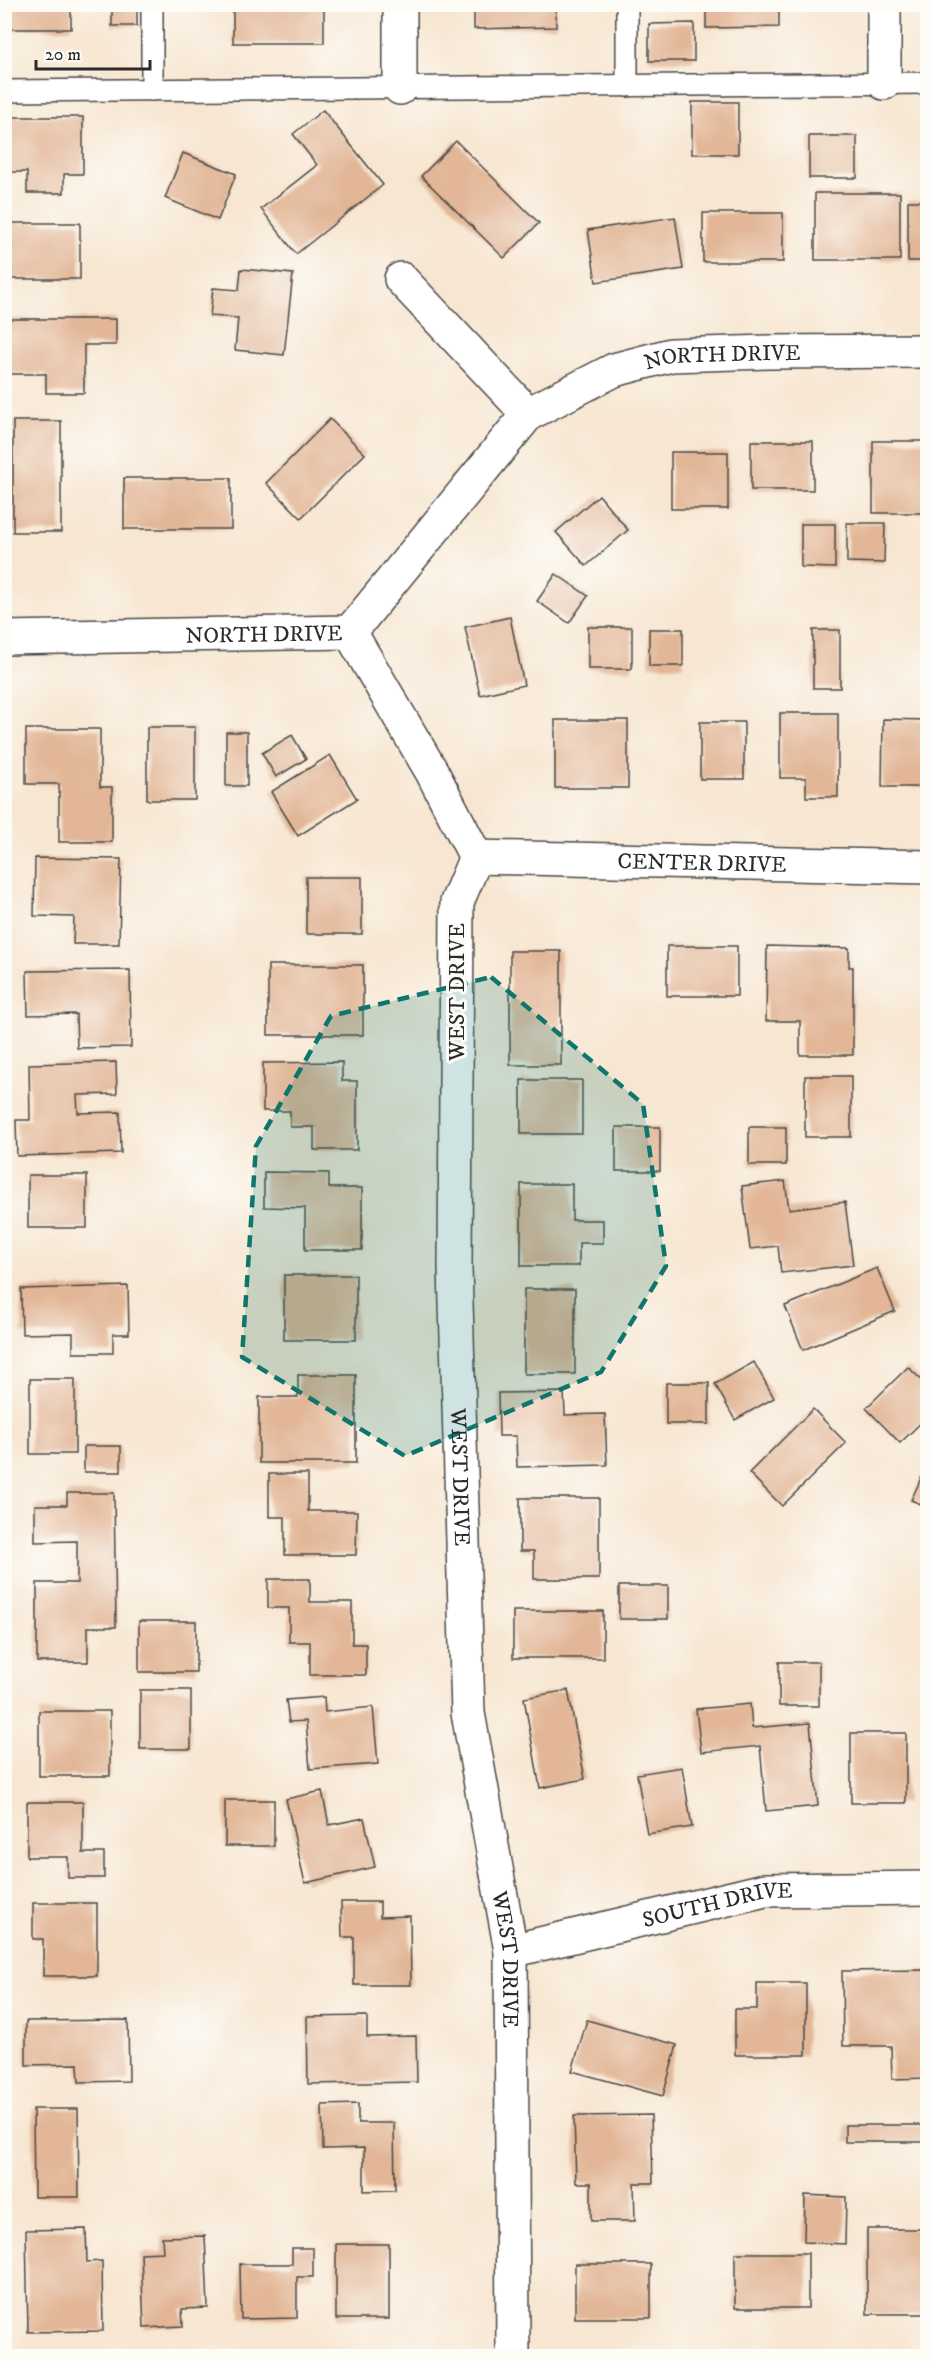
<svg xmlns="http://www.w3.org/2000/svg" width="932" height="2361" viewBox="0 0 932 2361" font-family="'IM FELL DW Pica',serif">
	<rect width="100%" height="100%" fill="#fdfcf7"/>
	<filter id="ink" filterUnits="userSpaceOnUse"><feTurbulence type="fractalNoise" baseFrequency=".0167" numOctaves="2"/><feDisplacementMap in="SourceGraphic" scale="12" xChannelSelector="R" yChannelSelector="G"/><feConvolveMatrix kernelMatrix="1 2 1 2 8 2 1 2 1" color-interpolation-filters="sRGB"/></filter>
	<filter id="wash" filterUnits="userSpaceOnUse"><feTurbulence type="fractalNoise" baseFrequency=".008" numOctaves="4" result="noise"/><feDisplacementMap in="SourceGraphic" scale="24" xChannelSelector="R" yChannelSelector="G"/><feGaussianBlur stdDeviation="1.35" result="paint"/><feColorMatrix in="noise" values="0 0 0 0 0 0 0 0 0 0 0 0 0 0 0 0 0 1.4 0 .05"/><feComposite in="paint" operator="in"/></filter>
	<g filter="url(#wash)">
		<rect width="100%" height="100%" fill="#f7e6d1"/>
		<g id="blocks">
			<g fill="#e2b696">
				<rect x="4" y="4" width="67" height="25"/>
				<rect x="112" y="4" width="25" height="22"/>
				<rect x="233" y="4" width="91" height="39"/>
				<path d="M474 4H556V27L474 29Z"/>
				<path d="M706 4H779V27L706 28Z"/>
				<path d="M694 23V61H649V24Z"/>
				<rect x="692" y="102" width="46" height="52"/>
				<path d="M323 110 383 185 296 254 261 209 317 165 293 134Z"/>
				<path d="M4 117H83V174H64V193H27V172H4Z"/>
				<rect x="809" y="136" width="48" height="42"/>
				<path d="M456 141 539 223 504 258 421 176Z"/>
				<path d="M183 153 236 174 218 220 165 198Z"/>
				<rect x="815" y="193" width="85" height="67"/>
				<rect x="908" y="201" width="20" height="60"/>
				<rect x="703" y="213" width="80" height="49"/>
				<path d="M675 217 683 269 596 282 588 230Z"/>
				<rect x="6" y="223" width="74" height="56"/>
				<path d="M241 269 293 274 284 355 235 350 238 318 210 316 213 288 239 290Z"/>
				<path d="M7 319H116V345H84V393H46V374H7Z"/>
				<path d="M330 419 365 454 301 518 266 483Z"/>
				<rect x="13" y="421" width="48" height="111"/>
				<rect x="751" y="441" width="62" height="49"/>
				<rect x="873" y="441" width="55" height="72"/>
				<rect x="671" y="452" width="57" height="57"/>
				<rect x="124" y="478" width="107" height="51"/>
				<path d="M599 495 628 530 586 566 556 532Z"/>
				<path d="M847 523H885L884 563 847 562Z"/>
				<path d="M801 524H835V568L801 567Z"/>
				<path d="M556 574 588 596 569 623 537 601Z"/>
				<path d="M510 617 524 685 480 695 465 627Z"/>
				<rect x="588" y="627" width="44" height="42"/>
				<rect x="649" y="629" width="34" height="37"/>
				<rect x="813" y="630" width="27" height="58"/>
				<path d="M780 713H838V797H806V778H780Z"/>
				<path d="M883 719 926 720 928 787H882Z"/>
				<rect x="555" y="720" width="73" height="68"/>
				<rect x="700" y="722" width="44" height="57"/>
				<rect x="147" y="727" width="48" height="73"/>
				<path d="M26 729H100V787H112V842H59V784H26Z"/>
				<rect x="226" y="732" width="21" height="54"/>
				<path d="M292 735 306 759 276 777 262 753Z"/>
				<path d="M330 755 357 799 298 836 271 792Z"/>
				<path d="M35 858 121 859 119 944H73L74 917 34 916Z"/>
				<rect x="306" y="877" width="56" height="57"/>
				<rect x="667" y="946" width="70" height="50"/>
				<path d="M767 946 849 948V967H853V1055H800V1021H766Z"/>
				<rect x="510" y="951" width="51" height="114"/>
				<rect x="268" y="965" width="95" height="70"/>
				<path d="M130 970 131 1047 77 1048 76 1014 28 1015 27 971Z"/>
				<path d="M116 1062 117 1094 77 1095 78 1113 120 1112 121 1153 17 1156 16 1120H30L29 1064Z"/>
				<path d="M342 1062V1081H357V1150H314V1127H290V1111H263V1063Z"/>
				<rect x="805" y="1076" width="46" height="61"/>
				<rect x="521" y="1080" width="61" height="54"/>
				<rect x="616" y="1127" width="44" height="44"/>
				<rect x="749" y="1127" width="37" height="38"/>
				<path d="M264 1172 329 1173V1188H362V1250H305V1208L264 1207Z"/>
				<rect x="28" y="1175" width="59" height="53"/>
				<path d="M785 1181 789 1209 845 1202 853 1265 781 1273 778 1246 750 1249 742 1186Z"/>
				<path d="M521 1184H572V1220H603V1243H579V1266H521Z"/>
				<path d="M877 1268 895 1311 803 1350 785 1306Z"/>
				<rect x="284" y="1275" width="72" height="65"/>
				<path d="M128 1286 129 1334H113V1353H73V1333L22 1334 21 1289Z"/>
				<rect x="524" y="1289" width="51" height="85"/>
				<path d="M754 1362 774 1398 735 1420 715 1384Z"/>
				<path d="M908 1367 928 1386V1416L900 1443 866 1408Z"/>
				<path d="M298 1375H356V1463H259V1397H298Z"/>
				<rect x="30" y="1379" width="45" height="75"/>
				<rect x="666" y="1383" width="43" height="41"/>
				<path d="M564 1392 565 1415 605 1414 607 1465 517 1467 516 1436H499L498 1393Z"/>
				<path d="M813 1409 846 1443 782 1506 749 1473Z"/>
				<rect x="84" y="1446" width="37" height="26"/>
				<path d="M928 1464V1507L911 1500Z"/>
				<path d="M269 1474H308V1511H357L356 1555H285V1517H269Z"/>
				<path d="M67 1493H114L116 1627H88V1662H37V1583H77V1541L35 1542V1505H67Z"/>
				<path d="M520 1498H599V1579H534V1551H520Z"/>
				<path d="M268 1579H310V1602H352V1644H366V1675H310V1642H289V1608H268Z"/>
				<rect x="619" y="1586" width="49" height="33"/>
				<rect x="513" y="1611" width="90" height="47"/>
				<rect x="139" y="1621" width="57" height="51"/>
				<rect x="779" y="1662" width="40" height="44"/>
				<rect x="140" y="1690" width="51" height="59"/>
				<path d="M568 1690 585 1779 540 1788 524 1698Z"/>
				<path d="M324 1697 325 1712 373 1707 378 1764 310 1769 306 1721 289 1722 286 1700Z"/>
				<path d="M750 1704 752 1728 810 1723 818 1806 766 1811 760 1746 701 1752 696 1709Z"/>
				<rect x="39" y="1711" width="71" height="65"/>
				<rect x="851" y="1733" width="55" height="70"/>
				<path d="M682 1767 692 1827 647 1834 637 1774Z"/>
				<path d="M322 1791 329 1825 364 1818 375 1867 305 1883 286 1799Z"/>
				<rect x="225" y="1800" width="49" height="46"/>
				<path d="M27 1802H83V1853H104V1878H68V1857H27Z"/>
				<path d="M341 1902H380V1917L410 1916 411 1985H354V1937H342Z"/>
				<path d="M33 1903H97V1976H43V1939H33Z"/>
				<path d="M928 1970V2078L892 2079 891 2046H843L842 1971Z"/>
				<path d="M757 1983H806V2055H735V2009H757Z"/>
				<path d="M367 2016V2037L416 2036 417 2082 308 2084 307 2017Z"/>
				<path d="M128 2020 129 2081 79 2082 78 2064 26 2065V2021Z"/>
				<path d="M587 2020 677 2045 663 2096 572 2071Z"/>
				<path d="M358 2104V2123H394L395 2190 364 2191V2148L323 2149 322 2105Z"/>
				<path d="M33 2109H78L79 2197H34Z"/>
				<path d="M651 2115 653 2183H634L635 2221H591V2183H576L574 2116Z"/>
				<rect x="845" y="2125" width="83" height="17"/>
				<path d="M805 2195 846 2197 845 2244 804 2242Z"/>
				<path d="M86 2229 87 2262 102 2261 103 2331 28 2332 26 2230Z"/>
				<rect x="867" y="2229" width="61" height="85"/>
				<path d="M205 2236 208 2308 182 2309 183 2326 144 2328 141 2253 163 2252 162 2237Z"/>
				<rect x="336" y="2244" width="53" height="75"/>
				<path d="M292 2248H313V2277H297V2318L241 2319 240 2264H292Z"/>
				<rect x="735" y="2253" width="73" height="55"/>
				<rect x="575" y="2264" width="76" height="54"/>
			</g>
		</g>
	</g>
	<g filter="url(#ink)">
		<use href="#blocks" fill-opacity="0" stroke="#4a4744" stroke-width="1.5"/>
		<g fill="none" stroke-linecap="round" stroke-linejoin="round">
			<g stroke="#4a4744" stroke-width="24">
				<g id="service">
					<path d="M627 86V4"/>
					<path d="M152 90V4"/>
					<path d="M4 91 928 83"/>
				</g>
			</g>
			<g stroke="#4a4744" stroke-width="36">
				<g id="minor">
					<path d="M884 4V83"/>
					<path d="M400 88V4"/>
					<path d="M401 279 528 414"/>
					<path id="s1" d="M350 632 432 772 476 857 457 902 455 1268 468 1713 511 1951 513 2356"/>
					<path id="s2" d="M4 638 350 632 528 414 614 370 671 355 768 352 928 351"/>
					<path id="s3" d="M476 857 928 867"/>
					<path id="s4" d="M511 1951 765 1890 928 1888"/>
				</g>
			</g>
			<use href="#service" stroke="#fff" stroke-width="21"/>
			<use href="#minor" stroke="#fff" stroke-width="33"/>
		</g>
	</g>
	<path fill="#0f766e" fill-opacity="0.2" stroke="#0f766e" stroke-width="4.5" stroke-dasharray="12 8" stroke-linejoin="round" d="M491 977 643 1104 666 1266 601 1372 405 1456 242 1357 256 1146 331 1016Z"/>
	<g text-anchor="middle" stroke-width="6" stroke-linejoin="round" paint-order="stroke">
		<g font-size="22" fill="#2b2b2b" stroke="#fdfcf7">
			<text dy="8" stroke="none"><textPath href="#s2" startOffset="834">NORTH DRIVE</textPath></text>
			<text dy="8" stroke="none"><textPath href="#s2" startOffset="260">NORTH DRIVE</textPath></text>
			<text dy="8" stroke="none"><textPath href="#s3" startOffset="226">CENTER DRIVE</textPath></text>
			<text transform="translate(456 992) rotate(-90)" y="8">WEST DRIVE</text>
			<text dy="8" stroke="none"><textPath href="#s1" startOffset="882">WEST DRIVE</textPath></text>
			<text dy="8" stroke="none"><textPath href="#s4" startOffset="212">SOUTH DRIVE</textPath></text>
			<text dy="8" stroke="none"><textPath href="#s1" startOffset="1368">WEST DRIVE</textPath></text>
		</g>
	</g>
	<rect width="932" height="2361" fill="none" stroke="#fdfcf7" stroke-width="24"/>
	<path d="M36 60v9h114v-9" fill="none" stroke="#2b2b2b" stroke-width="3"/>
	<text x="45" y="60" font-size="18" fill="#2b2b2b" stroke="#fdfcf7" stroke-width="4.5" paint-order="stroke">20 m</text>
</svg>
